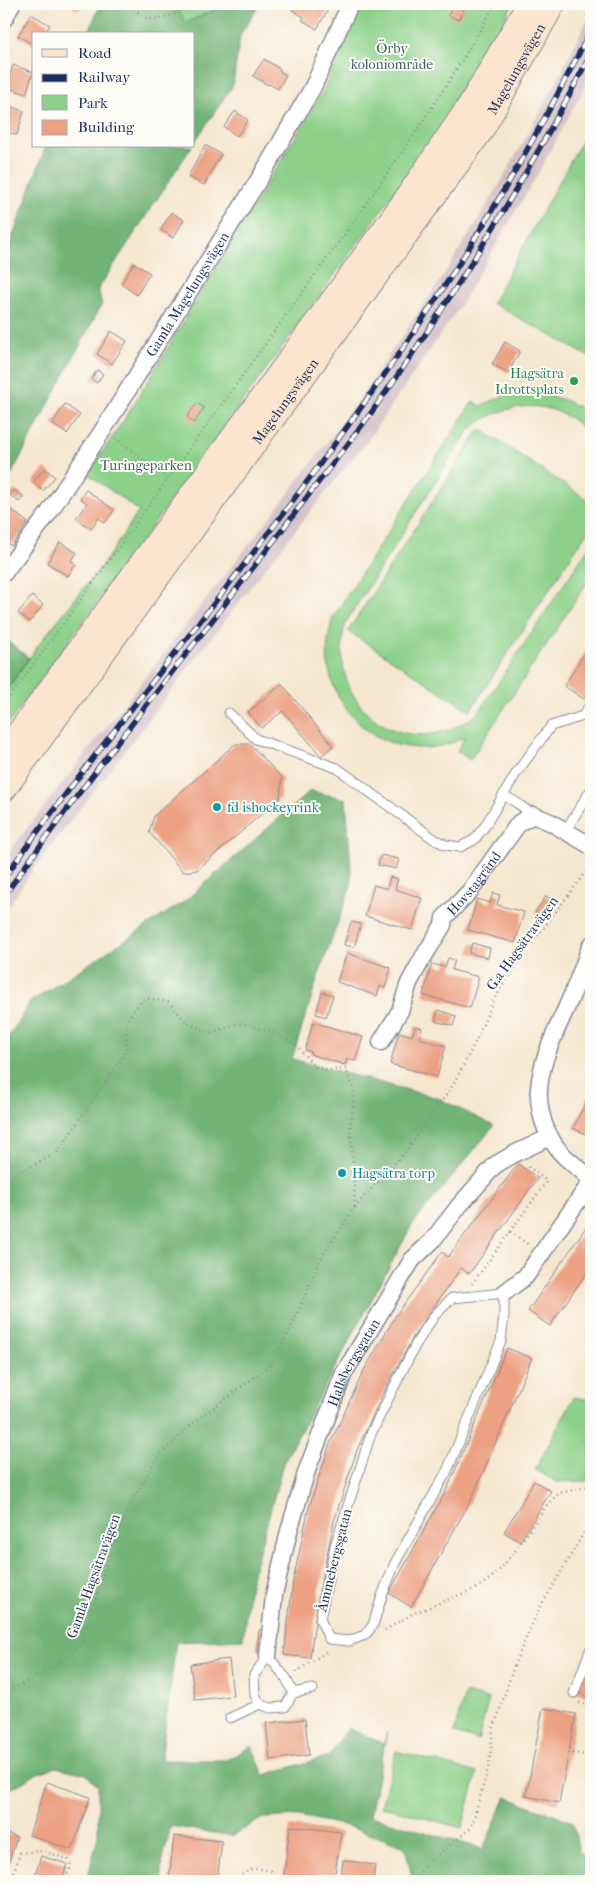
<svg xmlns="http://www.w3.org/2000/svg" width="595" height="1885" viewBox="0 0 595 1885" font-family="'IM FELL French Canon',serif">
	<rect width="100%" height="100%" fill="#fdfcf7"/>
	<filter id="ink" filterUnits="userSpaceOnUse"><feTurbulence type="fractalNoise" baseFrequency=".02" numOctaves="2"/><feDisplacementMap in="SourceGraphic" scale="10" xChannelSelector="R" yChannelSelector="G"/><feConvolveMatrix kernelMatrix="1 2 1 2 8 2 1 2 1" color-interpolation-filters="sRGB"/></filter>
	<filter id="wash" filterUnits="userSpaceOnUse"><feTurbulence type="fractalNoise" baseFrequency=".0096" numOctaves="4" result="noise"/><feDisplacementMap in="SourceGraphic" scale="20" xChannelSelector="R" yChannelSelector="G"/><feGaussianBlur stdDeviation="1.12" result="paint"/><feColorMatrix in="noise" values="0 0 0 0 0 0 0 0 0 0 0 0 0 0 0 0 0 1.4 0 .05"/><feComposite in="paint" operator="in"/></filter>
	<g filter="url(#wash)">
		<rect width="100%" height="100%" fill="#f5e7cf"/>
		<path fill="#d2bec5" d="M591 13V75L539 172 458 309 367 441 266 567 33 870 4 913V858L282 502 358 401 442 278 495 192 547 99Z"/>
		<g fill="#8cd089" stroke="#548074">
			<path d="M176 4H228L185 23Z"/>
			<path d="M362 4H513L457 103 418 160 4 730V694L42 640 104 563 139 511 88 474 131 409 322 93Z"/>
			<path d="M591 124V358L492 303Z"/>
			<path d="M531 393C552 395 577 401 591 418V438C587 433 583 427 578 424 545 396 499 404 468 431L346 622C322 706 407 770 478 713L591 544V577L470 760 457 751 465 737C407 767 343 733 329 670 325 653 328 634 333 617L473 401 480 406 508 394Z"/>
			<path d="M480 429 591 502V526L470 711 348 631Z"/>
			<path d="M574 1397 591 1400V1445L587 1481 557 1482 535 1470Z"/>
			<path d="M465 1693 489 1699 478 1740 454 1733Z"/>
			<path d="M396 1751 477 1773 462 1828 381 1806Z"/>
		</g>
		<g fill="#71b275" stroke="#46706a">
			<path d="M100 4H176L185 23 228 4H260L240 35 233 85 194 143V34H88Z"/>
			<path d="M46 146H192L98 289 102 304 4 488V260Z"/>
			<path d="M4 638 29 658 4 694Z"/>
			<path d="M310 791 346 799 352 883 318 977 292 1059 438 1098 494 1126 412 1225 283 1464 250 1584 243 1639 176 1642 161 1760H226L252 1746 264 1775 329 1756 348 1728 384 1744 387 1732 370 1816 483 1849 506 1797 573 1822 579 1852 591 1862V1881H413L405 1847 347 1826 299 1816 263 1818 232 1836 171 1826 161 1867 162 1881H87L98 1836V1786L86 1774 56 1767 38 1773 4 1793V1045L29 1003 185 901Z"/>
		</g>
		<g id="blocks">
			<g fill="#eca183">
				<path d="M66 4H82L78 10Z"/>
				<path d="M295 4H327L330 6 317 29 302 20 304 17 292 10Z"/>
				<path d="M454 4H460L466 6 458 20 448 15Z"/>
				<path d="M31 14 50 25 45 34H34V45L18 36Z"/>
				<path d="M264 59 280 69 279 71 286 75 278 89 269 84 268 85 253 76Z"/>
				<path d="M13 65 33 72 26 94 6 87Z"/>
				<path d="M6 105 24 111 17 135 4 131V112Z"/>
				<path d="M235 111 248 120 237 136 224 127Z"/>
				<path d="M205 145 221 154 204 185 188 177Z"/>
				<path d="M4 182 9 184 4 197Z"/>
				<path d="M171 212 184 220 173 238 161 230Z"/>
				<path d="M134 263 150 273 137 295 121 284Z"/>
				<path d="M111 331 127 341 112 364 97 354Z"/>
				<path d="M505 342 520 351 508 373 492 364Z"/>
				<path d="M97 370 103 374 97 383 91 379Z"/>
				<path d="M197 403 204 408 194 423 187 417Z"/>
				<path d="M65 404 80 415 67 434 52 424Z"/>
				<path d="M45 468 55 477 43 491 33 482Z"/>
				<path d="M15 490 24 497 19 502 10 495Z"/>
				<path d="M86 490 114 510 105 523 99 518 91 529 76 518 87 503 80 498Z"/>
				<path d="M7 506 28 523 11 546 4 540V534L8 529 4 526V510Z"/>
				<path d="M60 542 77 553 71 561 76 564 68 576 47 563Z"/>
				<path d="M32 596 43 605 30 622 18 613Z"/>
				<path d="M591 643V688L584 699 564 686Z"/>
				<path d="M282 684 333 746 321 756 283 711 261 728 248 712Z"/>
				<path d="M235 744H250L282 778 280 798 197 870 183 872 149 832 154 816Z"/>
				<path d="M381 855 399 859 396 869 378 865Z"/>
				<path d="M390 877 398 879 395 889 422 898 412 930 365 916 374 885 387 889Z"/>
				<path d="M493 893 500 895 497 905 524 912 515 943 468 930 477 899 490 903Z"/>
				<path d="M546 896 555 902 544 918 535 912Z"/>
				<path d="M351 922 361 924 354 947 344 945Z"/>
				<path d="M472 943 490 948 488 958 469 953Z"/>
				<path d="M347 953 391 968 385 988 380 986 377 996 337 982Z"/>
				<path d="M448 958 455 960 452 970 479 977 470 1008 423 995 432 964 445 967Z"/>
				<path d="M322 992 333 995 326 1017 316 1014Z"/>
				<path d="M438 1010 456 1016 453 1026 435 1021Z"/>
				<path d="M313 1022 363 1037 355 1061 347 1059 345 1065 310 1054 311 1052 305 1050Z"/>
				<path d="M415 1026 422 1028 419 1038 446 1046 437 1077 390 1064 399 1032 412 1036Z"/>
				<path d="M591 1092V1137L573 1128Z"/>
				<path d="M518 1164 538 1178 469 1274 461 1268 416 1332 382 1395 357 1450 334 1521 319 1592 310 1658 284 1655 293 1581 309 1507 330 1444 363 1372 396 1315 442 1252 448 1257Z"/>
				<path d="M591 1220V1266L550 1326 528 1311Z"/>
				<path d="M507 1348 532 1358 471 1500 411 1607 389 1593 448 1487Z"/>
				<path d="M534 1481 551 1491 520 1542 504 1532Z"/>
				<path d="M259 1630H267L265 1651H257Z"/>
				<path d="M591 1654V1698L575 1692Z"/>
				<path d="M229 1659 233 1696 195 1700 190 1664Z"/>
				<path d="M543 1708 576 1714 559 1803 526 1796Z"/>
				<path d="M305 1719 309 1755 270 1760 266 1723Z"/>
				<path d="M47 1782 90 1797 72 1850 29 1835Z"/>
				<path d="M290 1826 341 1832 334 1881H283Z"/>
				<path d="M4 1832 17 1837 4 1877Z"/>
				<path d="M174 1836 222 1841 217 1881H169Z"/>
				<path d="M41 1856 67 1864 62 1881H33Z"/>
				<path d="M343 1860 375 1865 373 1881H340Z"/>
			</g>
		</g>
	</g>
	<g filter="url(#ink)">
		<use href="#blocks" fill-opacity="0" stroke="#888b96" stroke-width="1"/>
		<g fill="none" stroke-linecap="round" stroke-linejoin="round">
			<g stroke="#888b96" stroke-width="11">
				<g id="service">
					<path d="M229 713 256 739 337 768 434 839 446 845 460 847 474 840 485 826 517 772 551 726 583 716 591 704"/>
					<path d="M503 795 517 803 533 815"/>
					<path d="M565 831 591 790"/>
					<path d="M504 1293V1316L501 1341 447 1471 395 1563 382 1596 373 1625 365 1635 349 1641 329 1639 320 1619 335 1546 371 1434 394 1387 416 1344 434 1316 452 1298Z"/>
					<path d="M268 1656 286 1678 293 1693 285 1707 270 1708 260 1704 255 1695 254 1675Z"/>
					<path d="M293 1693 313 1689"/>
					<path d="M574 1693 591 1648"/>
					<path d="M230 1718 260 1704"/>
				</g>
			</g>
			<g stroke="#888b96" stroke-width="19">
				<g id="minor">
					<path d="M4 19 12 4"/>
					<path id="s1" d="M4 573 48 514 103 430 261 176 313 87 350 4"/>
					<path d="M591 945C584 964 577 983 569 1002 557 1029 541 1059 539 1089 538 1104 542 1123 550 1137 555 1147 563 1156 572 1163 578 1169 587 1173 591 1181"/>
					<path id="s2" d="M381 1042 400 1011 409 983 421 961 443 925 444 918 470 891 519 823 533 815 550 822 591 846"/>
					<path d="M504 1293 526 1276 591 1182"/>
					<path id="s3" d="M268 1656 274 1595 289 1531 307 1470 344 1373 412 1260 432 1241 459 1206 495 1165 514 1154 550 1137"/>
				</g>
			</g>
			<g stroke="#888b96" stroke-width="26">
				<g id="secondary">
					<path d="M4 753 404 202 470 105 529 4"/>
					<path id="s4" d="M4 789 481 131 553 4"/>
				</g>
			</g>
			<g stroke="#888b96" stroke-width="2.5" stroke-dasharray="1 4" stroke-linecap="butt">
				<path d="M131 4C147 25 157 21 179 12"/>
				<path d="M115 438 168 478"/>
				<path d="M4 705C95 580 186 454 276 329 353 222 431 118 495 4"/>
				<path d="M4 1180 57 1153 126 1052 127 1022 133 1011 145 998 168 1002 188 1023 210 1033 241 1023 274 1033 295 1044 315 1067 329 1070 346 1069 354 1090 353 1109 350 1130 353 1161 355 1207"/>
				<path d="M510 1232 529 1245"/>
				<path d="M472 1284 547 1181 526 1165"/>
				<path d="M385 1630 412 1614 477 1588 496 1574 516 1550 547 1505 559 1493 591 1486"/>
				<path d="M296 1672 326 1652 327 1649"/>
				<path d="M4 1694 56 1666 81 1645 114 1540 132 1501 156 1459 193 1423 268 1367 293 1324 319 1261 355 1207 406 1151 453 1085 476 1041 493 1001 524 954 591 865"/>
				<path d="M579 1703 591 1706"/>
				<path d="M572 1753 591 1756"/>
				<path d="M17 1881 13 1875 20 1853 43 1851 68 1859 71 1866 65 1881"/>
				<path d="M234 1881C247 1870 253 1866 271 1871L275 1881"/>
				<path d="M417 1881 422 1868 471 1828 489 1765 493 1730 515 1663 539 1609 591 1521"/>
			</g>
			<use href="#service" stroke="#fff" stroke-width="9"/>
			<use href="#minor" stroke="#fff" stroke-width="16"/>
			<use href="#secondary" stroke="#fce5cf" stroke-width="24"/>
			<g stroke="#1b2f5e" stroke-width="5.5">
				<g id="rail">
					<path d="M4 878C107 733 224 597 328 453 375 389 421 324 464 256 510 183 552 107 591 30"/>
					<path d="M4 896C100 760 207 630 307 497 330 467 354 437 376 406 456 294 527 176 591 54"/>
				</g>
			</g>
			<use href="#rail" stroke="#fdfcf7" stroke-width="4" stroke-dasharray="11" stroke-linecap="butt"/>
		</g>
	</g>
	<circle fill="#2e9e5b" stroke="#fdfcf7" stroke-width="2" cx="574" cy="381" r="5"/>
	<g fill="#0f9aa8" stroke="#fdfcf7" stroke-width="2">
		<circle cx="217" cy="807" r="5"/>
		<circle cx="342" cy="1173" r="5"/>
	</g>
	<g text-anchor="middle" stroke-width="4" stroke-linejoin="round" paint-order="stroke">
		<g font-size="14" fill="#3d5f6b" stroke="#fdfcf7">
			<text x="392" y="53">Örby<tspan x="392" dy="16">koloniområde</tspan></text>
			<text x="146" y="470">Turingeparken</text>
		</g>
		<g font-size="14" fill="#1b2f5e" stroke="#fdfcf7">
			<text dy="5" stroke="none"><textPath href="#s4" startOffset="884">Magelungsvägen</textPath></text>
			<text dy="5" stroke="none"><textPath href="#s1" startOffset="334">Gamla Magelungsvägen</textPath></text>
			<text dy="5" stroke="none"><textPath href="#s4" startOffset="479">Magelungsvägen</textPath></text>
			<text dy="5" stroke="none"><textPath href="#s2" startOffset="186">Hovstagränd</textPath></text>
			<text transform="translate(522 943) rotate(-54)" y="5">G.a Hagsätravägen</text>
			<text dy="5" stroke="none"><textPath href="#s3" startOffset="308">Hallsbergsgatan</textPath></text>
			<text transform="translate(334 1560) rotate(-76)" y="5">Åmmebergsgatan</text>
			<text transform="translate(93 1576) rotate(-70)" y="5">Gamla Hagsätravägen</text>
		</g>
		<g font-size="14" fill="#27864d" stroke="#fdfcf7" text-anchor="end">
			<text x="564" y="378">Hagsätra<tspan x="564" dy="16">Idrottsplats</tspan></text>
		</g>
		<g font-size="14" fill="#0d838f" stroke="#fdfcf7" text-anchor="start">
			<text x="227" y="812">fd ishockeyrink</text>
			<text x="352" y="1178">Hagsätra torp</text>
		</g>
	</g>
	<rect width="595" height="1885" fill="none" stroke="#fdfcf7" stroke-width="20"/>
	<rect x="32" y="32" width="162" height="115" fill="#fdfcf7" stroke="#a3aaba"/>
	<rect x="42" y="49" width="25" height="8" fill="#fce5cf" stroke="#a3aaba"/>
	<text x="78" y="58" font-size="15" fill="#1b2f5e">Road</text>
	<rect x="42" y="74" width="25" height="8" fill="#1b2f5e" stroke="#a3aaba"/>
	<text x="78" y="82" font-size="15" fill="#1b2f5e">Railway</text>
	<rect x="42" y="95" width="25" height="15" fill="#8cd089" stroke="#a3aaba"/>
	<text x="78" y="108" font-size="15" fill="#1b2f5e">Park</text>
	<rect x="42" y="120" width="25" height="15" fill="#eca183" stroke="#a3aaba"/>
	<text x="78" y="132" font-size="15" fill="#1b2f5e">Building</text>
</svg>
